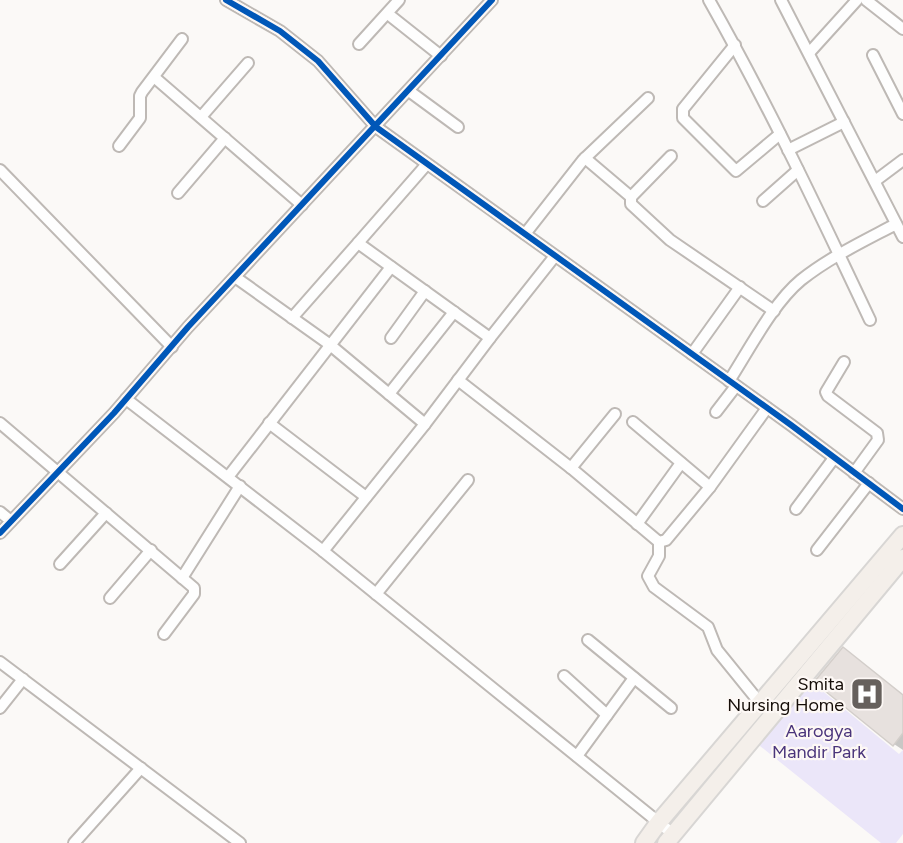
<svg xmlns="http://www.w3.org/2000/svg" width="903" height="843" viewBox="0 0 903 843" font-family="Figtree,sans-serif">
	<rect width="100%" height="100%" fill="#fbf9f7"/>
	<path fill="#ebe6f9" d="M808 679 899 754 903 750V834L896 843H881L755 742Z"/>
	<path fill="#0003" d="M844 649 903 695V750L894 744Z"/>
	<path fill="#e7e1de" stroke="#d3ceca" stroke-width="1.5" d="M843 647 903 695V733L893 746 814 682Z"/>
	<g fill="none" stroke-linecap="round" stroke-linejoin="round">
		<g stroke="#beb9b5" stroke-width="14">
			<g id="street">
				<path d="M226 0 280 31 318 61 376 127 791 425 903 509"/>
				<path d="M709 0C768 104 819 212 870 320"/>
				<path d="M781 0 903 237"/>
				<path d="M866 0 903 29"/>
				<path d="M388 14 441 56"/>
				<path d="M359 44 399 0"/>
				<path d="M735 45 683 109V118L736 171 780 134"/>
				<path d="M809 53 857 0"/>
				<path d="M873 55 903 114"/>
				<path d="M154 77 302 205"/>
				<path d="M409 91 458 127"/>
				<path d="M201 117 248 63"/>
				<path d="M119 146 140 118V96L142 92 182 39"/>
				<path d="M788 150 844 122"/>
				<path d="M671 156 631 197V204L670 240 774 311"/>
				<path d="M585 158 631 197"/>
				<path d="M0 170 172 347"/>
				<path d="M875 181 903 160"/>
				<path d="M178 193 225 138"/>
				<path d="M763 201 798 170"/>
				<path d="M525 234 583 160 648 98"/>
				<path d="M358 243 427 164"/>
				<path d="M235 277 329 344 425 424"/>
				<path d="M292 318 358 243 490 338 425 424 323 551"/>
				<path d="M391 338 425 291"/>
				<path d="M490 338 555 256"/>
				<path d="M692 354 740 287"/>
				<path d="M844 362 826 392 828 396 877 433 878 440 854 473"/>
				<path d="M458 380 571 468 659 542 666 540 710 487"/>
				<path d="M729 381C749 350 773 303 801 280 830 257 864 241 896 224"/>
				<path d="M389 394 454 312"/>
				<path d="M126 399 323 551 673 834"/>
				<path d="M716 412 736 386"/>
				<path d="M633 422 710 487 767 408"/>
				<path d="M0 423 194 588V594L164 634"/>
				<path d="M269 423 366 497"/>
				<path d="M571 468 615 414"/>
				<path d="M228 477 391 267"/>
				<path d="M796 509 834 458"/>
				<path d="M0 512 11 521"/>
				<path d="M637 524 681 463"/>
				<path d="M0 533 114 413 188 327 492 0"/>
				<path d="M659 542V556L648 576 654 587 708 627 717 650 760 703"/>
				<path d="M817 550 869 483"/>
				<path d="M60 564 106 513"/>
				<path d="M182 578 240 486"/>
				<path d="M376 594 468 480"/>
				<path d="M110 598 151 550"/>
				<path d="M588 640 671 708"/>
				<path d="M0 662 240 843"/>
				<path d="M564 676 607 715"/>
				<path d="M0 708 23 679"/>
				<path d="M577 756 634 678"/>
				<path d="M74 843 141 768"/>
			</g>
		</g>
		<g stroke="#d8d6d4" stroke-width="20">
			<g id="primary">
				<path d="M644 843 659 822 903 535"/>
				<path d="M666 843 903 558"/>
			</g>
		</g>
		<use href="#street" stroke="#fefefe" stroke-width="10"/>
		<use href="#primary" stroke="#f4efea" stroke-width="16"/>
		<g stroke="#fdf8f5" stroke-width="10">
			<g id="cycleway">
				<path d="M226 0 280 31 318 61 376 127 791 425 903 509"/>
				<path d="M0 533 114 413 188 327 492 0"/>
			</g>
		</g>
		<use href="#cycleway" stroke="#0057b8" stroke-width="6"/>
	</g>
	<defs>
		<g id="hospital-square" transform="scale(1.725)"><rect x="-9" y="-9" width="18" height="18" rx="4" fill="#66605c" stroke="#fdf8f5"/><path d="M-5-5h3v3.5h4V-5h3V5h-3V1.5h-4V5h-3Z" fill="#fff"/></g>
	</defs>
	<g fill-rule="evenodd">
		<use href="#hospital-square" x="867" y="694"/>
	</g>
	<g text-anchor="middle" stroke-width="4.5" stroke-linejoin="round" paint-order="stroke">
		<g font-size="18" fill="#150d08" stroke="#fdf8f5" text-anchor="end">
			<text x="844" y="690">Smita<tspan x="844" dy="21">Nursing Home</tspan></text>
		</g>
		<g font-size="18" fill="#4a347b" stroke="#fdf8f5">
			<text x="819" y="737">Aarogya<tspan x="819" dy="21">Mandir Park</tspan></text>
		</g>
	</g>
</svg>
